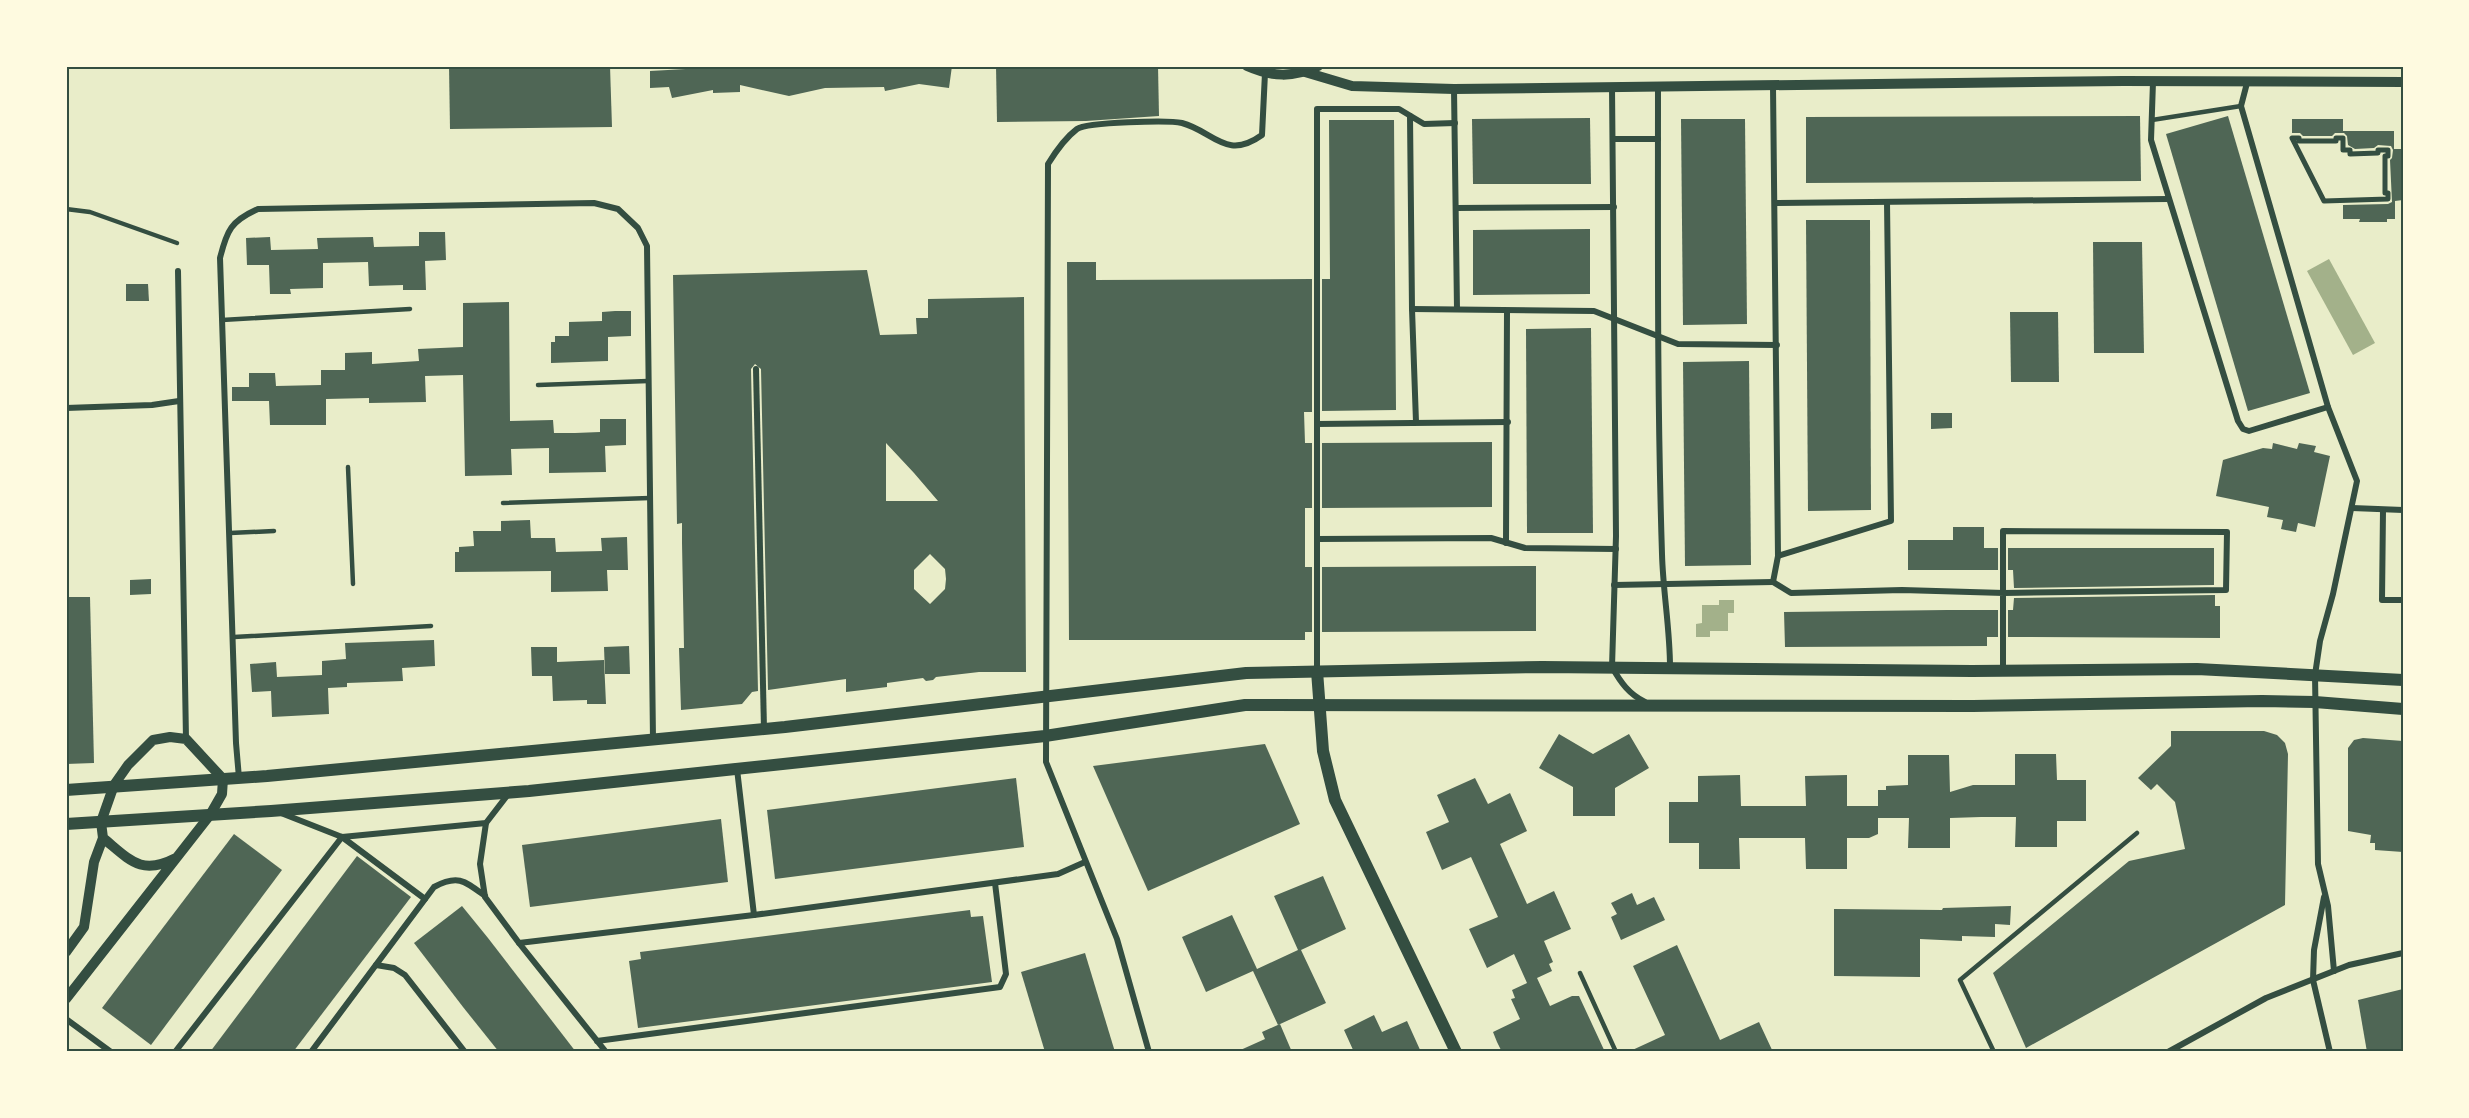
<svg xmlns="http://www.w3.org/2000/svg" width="2469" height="1118" viewBox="0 0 2469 1118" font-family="'Fira Sans Condensed',sans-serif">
	<rect width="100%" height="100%" fill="#e9edc9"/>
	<g fill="#a3b18a">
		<path d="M2329 259 2375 343 2353 355 2307 271Z"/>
		<path d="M1719 600H1734V613H1728V631H1710V637H1696V624L1702 623V605H1719Z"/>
	</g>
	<g fill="#4f6655" fill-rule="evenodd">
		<path d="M449 66H610L612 127 450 129Z"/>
		<path d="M739 66 782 68 952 66 949 88 919 84 885 91 884 87 825 88 789 96 740 85V92L713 93V90L672 98 669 87 650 88V71Z"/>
		<path d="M996 66H1158L1159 116 1086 121 997 122Z"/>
		<path d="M2140 116 2141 181 1806 183V117Z"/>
		<path d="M2228 116 2310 393 2248 411 2166 134Z"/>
		<path d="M1590 118 1591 184H1473L1472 119Z"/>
		<path d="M1681 119H1745L1747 324 1683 325Z"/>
		<path d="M2292 119H2343V131H2394V149H2403V200L2395 201V219H2387V222H2359L2360 219H2343V205L2388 204 2392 202 2390 160 2392 158 2393 150 2391 146 2378 145 2374 148 2355 149 2348 145 2347 136 2344 133H2335L2332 136H2303L2300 133H2292Z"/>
		<path d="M1329 120H1394L1396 410 1322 411V279H1330Z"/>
		<path d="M1806 220H1870L1871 510 1808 511Z"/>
		<path d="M1590 229V294L1473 295V230Z"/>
		<path d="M419 232H445L446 260 425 261 426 290H403V285L369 286 368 262 323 263V288L290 289 291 294H270L269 265H247L246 238 270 237 271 250 318 249 317 238 373 237 374 247 419 246Z"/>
		<path d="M2093 242H2142L2144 353H2094Z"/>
		<path d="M1067 262H1096V280L1312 279V412H1304L1305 443H1312V508H1305V567H1312V632H1305V640H1069Z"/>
		<path d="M867 270 880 335 917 334 916 318H928V299L1024 297 1026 672H979L936 677 933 680 926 681 923 678 887 683V687L846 692V679L768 690 761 369 755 364 751 369 758 691 752 692 742 704 681 710 679 648H684L682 543V523L677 524 673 275ZM886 443 914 473 938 501H886ZM930 554 945 569 946 579 945 589 930 604 914 589V570Z"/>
		<path d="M126 284H148L149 301H126Z"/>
		<path d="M509 302 510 421 553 420 554 433H575L600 432V419H626V445L605 446 606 472 549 473V448L511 449 512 475 465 476 463 375 425 376 426 402 369 403V398L326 399V425H270L269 401H232V387H249V373H275L276 386 321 385V370H345V353L372 352V364L419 361 418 349 463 347V303Z"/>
		<path d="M615 311H631V336L608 337V361L551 363V342H555V336H569V322L602 321V312Z"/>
		<path d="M2010 312H2058L2059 382H2011Z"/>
		<path d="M1591 328 1593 533H1527L1526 329Z"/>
		<path d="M1749 361 1751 565 1685 566 1683 362Z"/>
		<path d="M1931 413H1952V428L1931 429Z"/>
		<path d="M1492 442V507L1322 508V443Z"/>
		<path d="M2273 443 2297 449 2299 443 2316 446 2314 452 2330 456 2315 527 2298 523 2296 532 2281 529 2283 520 2267 517 2269 507 2216 496 2223 460 2263 448 2272 449Z"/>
		<path d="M530 520 531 538H555L556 552 602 551 601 538 627 537 628 570H607L608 591 551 592V571L455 572V552H459V547L474 546 473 531H501V521Z"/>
		<path d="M1953 527H1984V548H1998V570H1908V540H1953Z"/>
		<path d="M2008 548H2214V585L2014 588 2013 570H2008Z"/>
		<path d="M1536 566V631L1322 632V567Z"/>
		<path d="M151 579V594L130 595V580Z"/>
		<path d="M2215 595V606H2220V638L2008 637V610H2013L2014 598Z"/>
		<path d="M66 597H90L94 763 66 764Z"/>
		<path d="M1947 610H1998V637H1987V646L1785 647 1784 612Z"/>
		<path d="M434 640 435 666 402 668 403 681 347 683V687L328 688 329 714 272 717 271 691 252 692 250 664 276 662 277 677 322 675V661L346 659 345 643Z"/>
		<path d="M629 646 630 674H605L604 647Z"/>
		<path d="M531 647H557V662L604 660 606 704H587V700L553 701 552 676H532Z"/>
		<path d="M2171 731H2264L2277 735 2285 743 2288 754 2285 905 2026 1048 1993 973 2129 861 2185 849 2175 802 2157 784 2151 790 2138 778 2171 746Z"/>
		<path d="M1559 734 1593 754 1629 734 1649 768 1615 788V816H1573V787L1539 768Z"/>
		<path d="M2363 738 2403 741V852L2375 850V843H2370L2371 835 2348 831V748L2354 740Z"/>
		<path d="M1265 744 1300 824 1148 891 1093 766Z"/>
		<path d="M2015 754H2056L2057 780H2086V821H2057V847H2015L2016 817H1981L1950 818V848H1908L1909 818H1878V834L1869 838H1847V869H1806L1805 838H1739L1740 869H1699V843H1669V802H1698V776L1740 775 1741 806H1806L1805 776 1847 775V806H1878V790H1886V786L1908 785V755H1949L1950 792 1973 785H2015Z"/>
		<path d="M1016 778 1024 847 775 879 767 810Z"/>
		<path d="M1475 778 1488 804 1510 793 1527 831 1500 844 1527 904 1554 891 1571 929 1544 941 1553 962 1549 964 1552 971 1537 978 1550 1006 1572 996H1579L1605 1052H1502L1497 1042 1493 1032 1520 1019 1511 999 1515 998 1512 990 1527 983 1514 954 1487 968 1469 929 1498 917 1471 857 1442 870 1426 832 1449 822 1437 795Z"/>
		<path d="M721 819 728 882 530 907 522 845Z"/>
		<path d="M234 834 282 870 151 1045 102 1008Z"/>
		<path d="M357 856 411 897 293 1052H210Z"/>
		<path d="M1323 876 1346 929 1301 950 1326 1003 1278 1025 1253 971 1206 992 1182 937 1232 915 1257 969 1298 950 1274 896Z"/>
		<path d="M1632 893 1637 905 1654 897 1665 920 1621 940 1611 917 1617 914 1611 903Z"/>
		<path d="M462 906 488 938 576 1052H499L463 1007 414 943Z"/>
		<path d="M2011 906 2010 925 1995 924V937L1962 936V941L1920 939V977L1834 976V909L1942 910 1943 908Z"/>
		<path d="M970 910 971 917 983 916 992 982 638 1028 629 961 641 959 640 952Z"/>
		<path d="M1677 945 1720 1040 1759 1022 1773 1052H1628L1665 1035 1633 966Z"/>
		<path d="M1085 953 1115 1052H1045L1021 972Z"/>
		<path d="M2403 989V1052H2367L2358 1000Z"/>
		<path d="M1374 1015 1382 1032 1407 1021 1421 1052H1354L1344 1030Z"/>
		<path d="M1280 1024 1292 1052H1236L1265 1039 1262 1032Z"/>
	</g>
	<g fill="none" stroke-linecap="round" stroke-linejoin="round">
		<g stroke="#344e41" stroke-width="4.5">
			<path d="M2152 120 2241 106"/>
			<path d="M66 209 90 212 177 243"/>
			<path d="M222 320 410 309"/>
			<path d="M538 385 648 381"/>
			<path d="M348 467 353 584"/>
			<path d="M503 503 650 498"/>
			<path d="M230 533 274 531"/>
			<path d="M234 637 431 626"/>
			<path d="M1580 973 1616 1052"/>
			<path d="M1994 1052 1960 980 2137 833"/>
		</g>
		<path stroke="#344e41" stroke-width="5" d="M2292 138H2299V141H2336V138H2343V150H2350V154L2378 153V150H2388V156H2385V193H2388V199L2324 201Z"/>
		<g stroke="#344e41" stroke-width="6">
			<path d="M2153 82 2151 140 2238 421 2243 429 2249 431 2328 407"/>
			<path d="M2247 83 2241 106 2328 407 2357 481 2333 594 2320 641 2315 675 2318 864 2328 906 2334 971"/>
			<path d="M1658 86C1658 242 1657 398 1662 554 1663 592 1670 629 1670 667"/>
			<path d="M1773 86 1778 556 1773 582"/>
			<path d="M1612 87 1616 536 1612 667C1621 683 1629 694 1645 702"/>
			<path d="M1454 89 1457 309"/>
			<path d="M1410 116 1412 309 1416 422"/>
			<path d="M1613 139H1658"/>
			<path d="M1775 203 2168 199"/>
			<path d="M1456 208 1614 207"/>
			<path d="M178 271 186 739"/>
			<path d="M1412 309 1594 311 1678 344 1777 345"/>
			<path d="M756 369 764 729"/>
			<path d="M66 408 152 405 179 401"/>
			<path d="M1317 424 1508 422"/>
			<path d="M2352 508 2403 510"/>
			<path d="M2383 510 2382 600H2403"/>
			<path d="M1317 539 1491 538 1525 548 1616 549"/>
			<path d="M1506 543 1507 311"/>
			<path d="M1778 556 1891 521 1887 202"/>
			<path d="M1773 582 1791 593 1902 590 2004 593 2226 590 2227 532 2003 531V671"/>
			<path d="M1614 585 1773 582"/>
			<path d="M1317 671V109H1399L1424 124 1455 123"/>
			<path d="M737 769 754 915"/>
			<path d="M239 778 236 743 220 258C227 230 231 221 258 209L594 203 618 209 638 228 647 246 653 739"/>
			<path d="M281 813 342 837 425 899"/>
			<path d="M486 823 480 864 485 897 519 943 606 1052"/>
			<path d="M342 837 486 823 509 793"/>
			<path d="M2324 897 2314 950 2313 980 2330 1052"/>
			<path d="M519 943 754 915 1058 874 1085 862"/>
			<path d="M376 965 394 968 405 975 465 1052"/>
			<path d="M66 1019 111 1052"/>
			<path d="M597 1041 1000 987 1006 974 995 883"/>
			<path d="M175 1052 342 837"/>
			<path d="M311 1052 434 887C458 874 465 881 485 896"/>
			<path d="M1149 1052 1117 939 1046 762 1048 164C1056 151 1065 138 1077 129 1087 122 1169 120 1182 123 1213 131 1226 161 1262 135L1265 73"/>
			<path d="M2168 1052 2266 998 2349 965 2403 953"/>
		</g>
		<g stroke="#344e41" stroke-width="10">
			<path d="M1247 66C1272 77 1293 78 1318 66"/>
			<path d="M1305 72 1352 86 1454 89 2123 81 2403 82"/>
			<path d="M66 952 84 927 94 862 103 838"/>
			<path d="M66 999 210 815 222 794 223 779 186 739 170 737 153 740 128 765 114 785 101 822 103 838C130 860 141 876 176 858"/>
		</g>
		<g stroke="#344e41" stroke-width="12">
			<path d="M1317 671 1323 751 1335 800 1456 1052"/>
			<path d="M66 790 267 776 785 727 1246 673 1542 667 1972 671 2197 669 2403 680"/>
			<path d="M66 824 271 811 529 791 1045 736 1245 705 1973 706 2262 701 2315 702 2403 709"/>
		</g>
	</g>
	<rect width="2469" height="1118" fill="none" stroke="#fefae0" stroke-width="135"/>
	<rect x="68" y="68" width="2334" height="982" fill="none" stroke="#344e41" stroke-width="2"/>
</svg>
